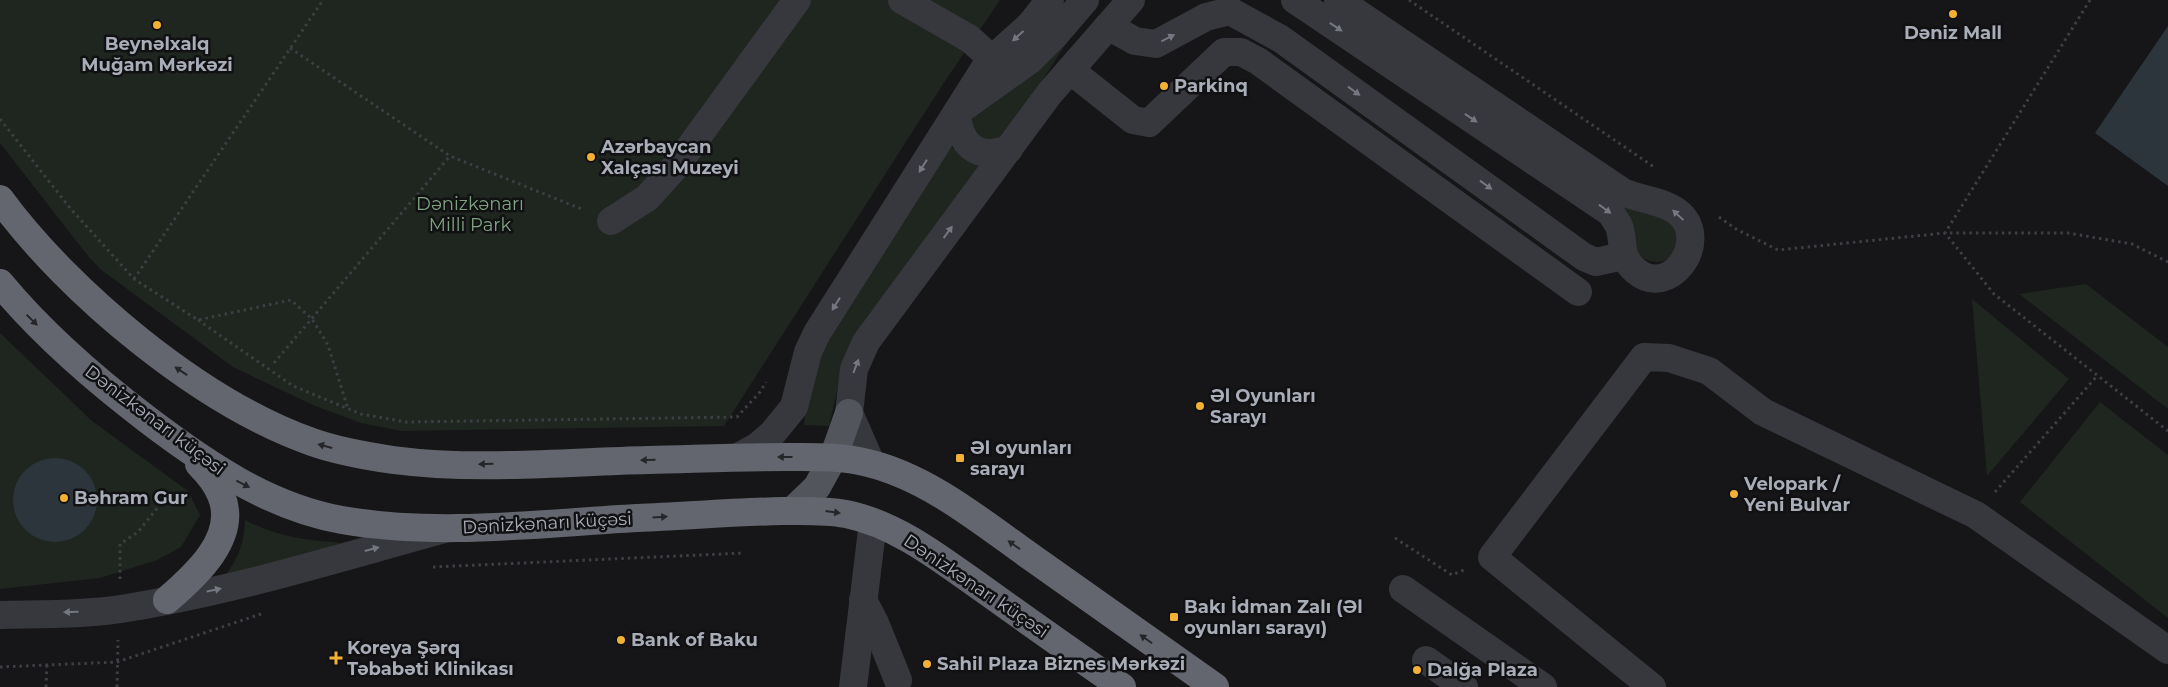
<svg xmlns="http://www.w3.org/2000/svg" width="2168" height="687" viewBox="0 0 2168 687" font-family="Montserrat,sans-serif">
	<rect width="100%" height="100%" fill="#161618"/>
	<g fill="#1e261f">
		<path d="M0 0H1000L943 84 724 426 402 431 361 423 315 406 233 367 100 269 88 256 0 143Z"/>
		<path d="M1077 26 1009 133 999 143 978 139 971 129 973 114Z"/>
		<path d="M950 146 980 167 841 374 829 426 804 425 808 377 821 343Z"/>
		<path d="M1619 204 1643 210 1675 224C1677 232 1680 240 1677 247 1670 267 1648 265 1636 252 1628 244 1623 216 1619 204Z"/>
		<path d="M2086 284 2168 347V409L2019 294Z"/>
		<path d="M1972 299 2069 379 1987 476Z"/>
		<path d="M0 333 92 421 188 491 200 515 181 547 157 560 100 578 0 589Z"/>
		<path d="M2100 402 2168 455V618L2020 502Z"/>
		<path d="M245 520C278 537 304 540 341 543L282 565 225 576C239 557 244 543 245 520Z"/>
	</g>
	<g fill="#2c353c">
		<path d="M2168 26V186L2095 133Z"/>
		<circle cx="55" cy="500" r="42"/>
	</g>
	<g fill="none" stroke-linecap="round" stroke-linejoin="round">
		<g stroke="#3d3f44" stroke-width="3" stroke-dasharray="2.5 4" stroke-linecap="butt">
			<path d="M1409 0 1654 167"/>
			<path d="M2090 0 1945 233 1994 294 2168 431"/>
			<path d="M290 48 450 156 584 210"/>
			<path d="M0 119 70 208 134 279 198 320 291 300 312 319 328 345 348 409"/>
			<path d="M1719 217 1736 229 1778 250 1945 233H2068L2132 244 2168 262"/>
			<path d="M134 279 323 0"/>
			<path d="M198 320 293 386 361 414 406 422 737 417 760 392 766 382"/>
			<path d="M274 363 450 156"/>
			<path d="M1995 492 2097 376"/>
			<path d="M1395 538 1452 575 1464 570"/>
			<path d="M433 567 744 553"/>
			<path d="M120 579V544L138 532 171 491"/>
			<path d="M0 667 117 662 264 613"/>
			<path d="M46 687 47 665"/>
			<path d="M117 687 118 640"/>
		</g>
		<g stroke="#37383d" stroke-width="28">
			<path d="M902 0 970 39 992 59"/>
			<path d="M1295 0 1611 213C1613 217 1617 222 1619 226 1625 244 1618 256 1636 271 1669 299 1710 243 1680 214 1666 201 1641 200 1623 192L1338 0"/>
			<path d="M1108 26 1135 41 1156 44 1206 17 1230 11 1281 39 1584 257 1596 262 1623 256"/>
			<path d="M1070 70 1133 120 1149 123 1224 52H1241L1258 61 1578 292"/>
			<path d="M1009 149C976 161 959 144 957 112L1030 60 1054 36 1085 0"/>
			<path d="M611 221 647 198 677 165 797 0"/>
			<path d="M738 457 758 446 772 434 794 407 808 352 817 333 988 63 1030 25 1050 0"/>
			<path d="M871 463 849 413 854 369 866 342 1049 94 1131 0"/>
			<path d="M1403 589 1543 687"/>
			<path d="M863 600 875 623 898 680"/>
			<path d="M0 615C40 614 82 615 121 609 230 592 335 559 441 530"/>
			<path d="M1426 660 1464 687"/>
			<path d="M853 687 873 522"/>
			<path d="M1652 687 1492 557 1644 357 1669 358 1709 371 1763 412 1976 515 2168 650"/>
		</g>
		<path stroke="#53555c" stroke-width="28" d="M792 511 817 487 833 458 849 413"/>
		<g stroke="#63666e" stroke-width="28">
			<path d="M0 199C69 293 201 403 312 442 337 451 366 456 393 460 477 471 564 462 648 460 694 459 740 457 786 457 813 457 841 456 868 463 930 478 984 524 1034 559 1094 602 1155 644 1215 687"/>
			<path d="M0 283C43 335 94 379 148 420 206 464 269 507 342 520 439 537 541 523 638 518 686 516 734 512 783 511 804 511 825 510 846 514 901 525 948 565 993 596 1036 627 1079 657 1122 687"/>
			<path d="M167 600C195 576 239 537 221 495 216 482 208 473 199 464"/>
		</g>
	</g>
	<defs><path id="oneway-solid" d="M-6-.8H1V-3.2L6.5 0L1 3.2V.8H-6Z" transform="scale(1.25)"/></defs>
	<g fill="#757881">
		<use href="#oneway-solid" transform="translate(1336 27) rotate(34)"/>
		<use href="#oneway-solid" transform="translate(1018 36) rotate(138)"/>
		<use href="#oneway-solid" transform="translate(1168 38) rotate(-27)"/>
		<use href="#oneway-solid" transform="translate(1354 91) rotate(36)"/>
		<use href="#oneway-solid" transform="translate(1471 118) rotate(34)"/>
		<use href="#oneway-solid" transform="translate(923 166) rotate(122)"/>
		<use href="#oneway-solid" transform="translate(1486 185) rotate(36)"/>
		<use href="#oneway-solid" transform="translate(1605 209) rotate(36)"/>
		<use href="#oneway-solid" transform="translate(1678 215) rotate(-137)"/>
		<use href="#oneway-solid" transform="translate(948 232) rotate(-54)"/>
		<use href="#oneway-solid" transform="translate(836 304) rotate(122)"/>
		<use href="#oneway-solid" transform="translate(856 366) rotate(-69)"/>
		<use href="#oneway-solid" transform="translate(372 549) rotate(-15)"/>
		<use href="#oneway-solid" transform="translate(214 590) rotate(-12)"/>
		<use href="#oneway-solid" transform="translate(71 612) rotate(178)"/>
	</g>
	<g fill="#26262a">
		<use href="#oneway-solid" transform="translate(32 320) rotate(44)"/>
		<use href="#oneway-solid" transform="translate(181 371) rotate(-146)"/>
		<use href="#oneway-solid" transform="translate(325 446) rotate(-165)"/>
		<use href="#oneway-solid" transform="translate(785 457) rotate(-180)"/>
		<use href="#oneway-solid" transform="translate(648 460) rotate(178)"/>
		<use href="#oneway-solid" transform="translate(486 464) rotate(178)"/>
		<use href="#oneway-solid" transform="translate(243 484) rotate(27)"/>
		<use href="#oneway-solid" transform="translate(833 512) rotate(8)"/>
		<use href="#oneway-solid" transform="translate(660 517) rotate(-3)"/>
		<use href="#oneway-solid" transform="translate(1014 545) rotate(-145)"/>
		<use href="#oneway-solid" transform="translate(1146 639) rotate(-145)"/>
	</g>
	<g fill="#f2b134" stroke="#111113" stroke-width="2">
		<circle cx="1953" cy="14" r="5"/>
		<circle cx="157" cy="25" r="5"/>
		<circle cx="1164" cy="86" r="5"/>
		<circle cx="591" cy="157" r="5"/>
		<circle cx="1200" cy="406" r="5"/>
		<rect x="955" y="453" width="10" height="10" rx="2.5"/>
		<circle cx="1734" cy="494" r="5"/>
		<circle cx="64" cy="498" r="5"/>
		<rect x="1169" y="612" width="10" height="10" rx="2.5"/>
		<circle cx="621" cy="640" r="5"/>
		<path d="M333.5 650.5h5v5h5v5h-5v5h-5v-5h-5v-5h5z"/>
		<circle cx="927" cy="664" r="5"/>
		<circle cx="1417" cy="670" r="5"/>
	</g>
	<g text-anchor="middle" stroke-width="5" stroke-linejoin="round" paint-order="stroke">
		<g font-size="18" font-weight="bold" fill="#a8adb8" stroke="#111113" text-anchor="start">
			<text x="1953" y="39" text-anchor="middle">Dəniz Mall</text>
			<text x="157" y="50" text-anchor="middle">Beynəlxalq<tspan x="157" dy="21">Muğam Mərkəzi</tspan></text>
			<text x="1174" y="92">Parkinq</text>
			<text x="601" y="153">Azərbaycan<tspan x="601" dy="21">Xalçası Muzeyi</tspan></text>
			<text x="1210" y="402">Əl Oyunları<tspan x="1210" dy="21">Sarayı</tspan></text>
			<text x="970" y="454">Əl oyunları<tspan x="970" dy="21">sarayı</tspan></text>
			<text x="1744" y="490">Velopark /<tspan x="1744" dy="21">Yeni Bulvar</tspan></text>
			<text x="74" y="504">Bəhram Gur</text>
			<text x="1184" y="613">Bakı İdman Zalı (Əl<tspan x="1184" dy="21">oyunları sarayı)</tspan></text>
			<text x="631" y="646">Bank of Baku</text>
			<text x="347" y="654">Koreya Şərq<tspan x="347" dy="21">Təbabəti Klinikası</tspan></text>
			<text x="937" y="670">Sahil Plaza Biznes Mərkəzi</text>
			<text x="1427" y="676">Dalğa Plaza</text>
		</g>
		<g font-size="18" fill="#7fa381" stroke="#111113">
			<text x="470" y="210">Dənizkənarı<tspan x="470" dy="21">Milli Park</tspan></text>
		</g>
		<g font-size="18" fill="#a8adb8" stroke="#111113">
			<text transform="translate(155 420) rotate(37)" y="6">Dənizkənarı küçəsi</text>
			<text transform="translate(547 523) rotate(-3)" y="6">Dənizkənarı küçəsi</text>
			<text transform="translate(976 586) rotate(34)" y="6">Dənizkənarı küçəsi</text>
		</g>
	</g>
</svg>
